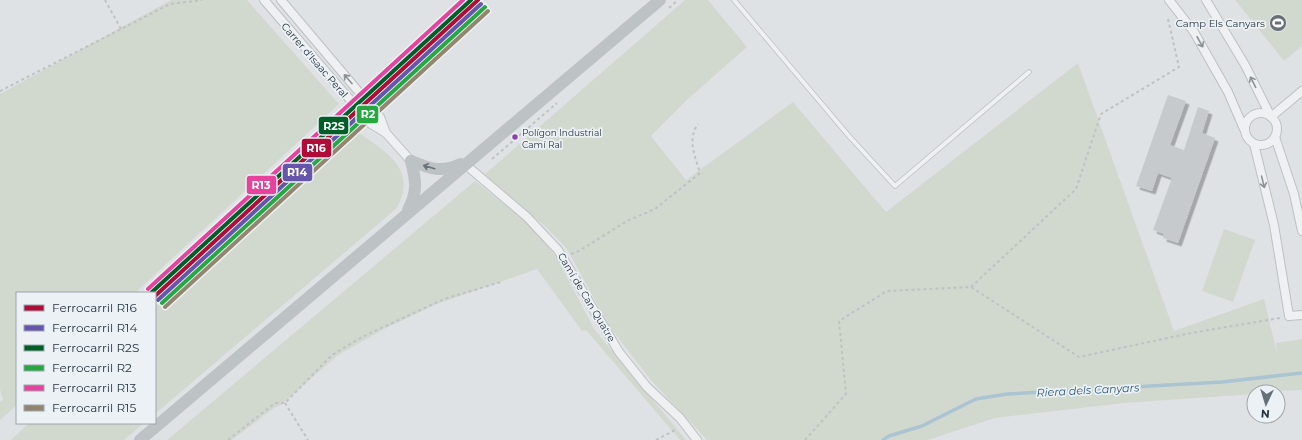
<svg xmlns="http://www.w3.org/2000/svg" width="1302" height="440" viewBox="0 0 1302 440" font-family="Montserrat,sans-serif">
	<defs>
		<filter id="shadow"><feDropShadow dx="3.5" dy="3.5" stdDeviation="0" flood-color="#0004"/></filter>
	</defs>
	<rect width="100%" height="100%" fill="#dfe2e5"/>
	<g fill="#d1d9cf">
		<path d="M171 0H247L339 104 135 293H17V405L0 420V402L3 400 0 389V94Z"/>
		<path d="M685 0H708L747 47 689 98 651 136 686 180 793 102 886 212 1078 63 1174 331 1264 299 1277 353 1276 343 1302 339V390L1254 392V394L1124 403 995 418 928 440H707L650 379 609 326 567 249 546 227 484 175Z"/>
		<path d="M1235 0H1302V46L1284 61Z"/>
		<path d="M352 128C382 150 419 166 397 208L155 414V307Z"/>
		<path d="M475 181 531 226 557 258 594 329 686 440H680L586 330 582 331 537 269 437 304 386 328 338 355 281 405 274 408 232 440H167Z"/>
		<path d="M1224 229 1255 240 1233 302 1202 291Z"/>
		<path d="M29 423H144L124 440H11Z"/>
	</g>
	<g fill="none" stroke-linecap="round" stroke-linejoin="round">
		<path stroke="#abc4d2" stroke-width="3.5" d="M883 440 889 436 922 426 976 399 1007 394 1222 382 1302 373"/>
	</g>
	<path fill="#c7cacd" filter="url(#shadow)" d="M1168 95 1186 101 1170 145 1184 150 1198 107 1209 111 1202 133 1215 138 1178 243 1163 238 1164 234 1153 230 1172 178 1158 173 1152 191 1136 186Z"/>
	<g fill="none" stroke-linecap="round" stroke-linejoin="round">
		<g stroke="#bdc0c3" stroke-width="5.5">
			<path id="lane" d="M734 0 848 135 895 186 1029 72"/>
		</g>
		<g stroke="#bdc0c3" stroke-width="10">
			<g id="street">
				<path d="M264 0 371 124 386 133 411 161"/>
				<path d="M281 0 380 117 386 133"/>
				<path d="M1169 0 1194 32 1228 92 1244 129"/>
				<path d="M1206 0 1245 65 1271 117"/>
				<circle cx="1261" cy="129" r="16"/>
				<path d="M1271 117 1302 91"/>
				<path d="M1275 137 1294 194 1302 231"/>
				<path d="M1254 144 1274 225 1289 316 1302 315"/>
				<path d="M466 165 527 217 558 250 619 352 647 387 680 418 697 440"/>
			</g>
		</g>
		<g stroke="#bec2c5" stroke-width="2" stroke-dasharray="3 3" stroke-linecap="butt">
			<path d="M105 0 121 29"/>
			<path d="M669 8 678 0"/>
			<path d="M0 91 170 4 202 0"/>
			<path d="M492 159 557 103"/>
			<path d="M571 254 579 251 627 221 655 209 700 173C695 156 687 139 698 124"/>
			<path d="M971 287 1076 189 1101 114 1179 67 1168 19"/>
			<path d="M285 403 308 440"/>
			<path d="M228 440 275 403H285L332 355 362 337 444 299 501 282"/>
			<path d="M656 440 677 429"/>
			<path d="M805 440 846 394 839 321 887 291 971 287 1079 357 1186 334 1280 318"/>
		</g>
		<use href="#lane" stroke="#eef0f2" stroke-width="4"/>
		<use href="#street" stroke="#eef0f2" stroke-width="8"/>
		<g stroke="#bdc2c5" stroke-width="12">
			<path d="M411 161C431 169 441 173 461 164"/>
			<path d="M408 210C418 191 416 181 411 161"/>
			<path d="M140 440 660 0"/>
		</g>
		<g stroke="#ecf1f5" stroke-width="7">
			<path id="rail-1" d="M155 296 478 0"/>
		</g>
		<g stroke="#ecf1f5" stroke-width="7">
			<path id="rail-2" d="M158 300 481 4"/>
		</g>
		<g stroke="#ecf1f5" stroke-width="7">
			<path id="rail-3" d="M152 292 471 0"/>
		</g>
		<g stroke="#ecf1f5" stroke-width="7">
			<path id="rail-4" d="M162 303 485 7"/>
		</g>
		<g stroke="#ecf1f5" stroke-width="7">
			<path id="rail-5" d="M148 289 463 0"/>
		</g>
		<g stroke="#ecf1f5" stroke-width="7">
			<path id="rail-6" d="M165 307 488 11"/>
		</g>
		<use href="#rail-1" stroke="#af0d38" stroke-width="4"/>
		<use href="#rail-2" stroke="#6556ac" stroke-width="4"/>
		<use href="#rail-3" stroke="#005f27" stroke-width="4"/>
		<use href="#rail-4" stroke="#26a741" stroke-width="4"/>
		<use href="#rail-5" stroke="#e5449c" stroke-width="4"/>
		<use href="#rail-6" stroke="#93866e" stroke-width="4"/>
	</g>
	<defs><path id="oneway-shaft" d="M-6 0H5M1.5-3L5.5 0L1.5 3" fill="none" stroke-width="1.6" stroke-linecap="round" stroke-linejoin="round"/></defs>
	<g stroke="#8a9298">
		<use href="#oneway-shaft" transform="translate(1200 42) rotate(61)"/>
		<use href="#oneway-shaft" transform="translate(348 79) rotate(-131)"/>
		<use href="#oneway-shaft" transform="translate(1253 82) rotate(-117)"/>
		<use href="#oneway-shaft" transform="translate(1263 182) rotate(76)"/>
	</g>
	<use stroke="#69737b" href="#oneway-shaft" transform="translate(429 167) rotate(-164)"/>
	<defs>
		<g id="stadium-disc" transform="scale(0.9)"><circle r="9.5" fill="#667079" stroke="#ecf1f5"/><path d="M0-5a6.5 5 0 1 0 0 10a6.5 5 0 1 0 0-10ZM-3.5-1.8h7v3.6h-7Z" fill="#fff"/></g>
	</defs>
	<g fill-rule="evenodd">
		<use href="#stadium-disc" x="1278" y="23"/>
	</g>
	<circle fill="#8e44ad" stroke="#ecf1f5" stroke-width="1.5" cx="515" cy="137" r="3.5"/>
	<g text-anchor="middle" stroke-width="3.5" stroke-linejoin="round" paint-order="stroke">
		<g font-size="9" fill="#25333f" stroke="#ecf1f5" text-anchor="start">
			<text x="522" y="136">Polígon Industrial<tspan x="522" dy="12">Camí Ral</tspan></text>
		</g>
		<g font-size="10" fill="#25333f" stroke="#ecf1f5" text-anchor="end">
			<text x="1265" y="27">Camp Els Canyars</text>
		</g>
		<g font-size="10" fill="#25333f" stroke="#ecf1f5">
			<text transform="translate(315 60) rotate(49)" y="4">Carrer d'Isaac Peral</text>
			<text transform="translate(587 297) rotate(59)" y="4">Camí de Can Quatre</text>
		</g>
		<g font-size="11" font-style="italic" fill="#2d5875" stroke="#ecf1f5">
			<text transform="translate(1088 390) rotate(-3)" y="4">Riera dels Canyars</text>
		</g>
	</g>
	<g stroke="#ecf1f5" stroke-width="1.5">
		<rect x="356" y="105" width="23" height="19" rx="4" fill="#26a741"/>
		<rect x="318" y="116" width="31" height="19" rx="4" fill="#005f27"/>
		<rect x="301" y="138" width="31" height="20" rx="4" fill="#af0d38"/>
		<rect x="282" y="163" width="31" height="19" rx="4" fill="#6556ac"/>
		<rect x="246" y="175" width="31" height="20" rx="4" fill="#e5449c"/>
	</g>
	<g font-size="11" text-anchor="middle" font-weight="bold" fill="#fff">
		<text x="368" y="118">R2</text>
		<text x="334" y="130">R2S</text>
		<text x="316" y="152">R16</text>
		<text x="297" y="176">R14</text>
		<text x="261" y="189">R13</text>
	</g>
	<rect x="16" y="292" width="140" height="132" fill="#ecf1f5" stroke="#9ca5ac"/>
	<rect x="24" y="305" width="20" height="6" fill="#af0d38" stroke="#9ca5ac"/>
	<text x="52" y="312" font-size="12" fill="#25333f">Ferrocarril R16</text>
	<rect x="24" y="325" width="20" height="6" fill="#6556ac" stroke="#9ca5ac"/>
	<text x="52" y="332" font-size="12" fill="#25333f">Ferrocarril R14</text>
	<rect x="24" y="345" width="20" height="6" fill="#005f27" stroke="#9ca5ac"/>
	<text x="52" y="352" font-size="12" fill="#25333f">Ferrocarril R2S</text>
	<rect x="24" y="365" width="20" height="6" fill="#26a741" stroke="#9ca5ac"/>
	<text x="52" y="372" font-size="12" fill="#25333f">Ferrocarril R2</text>
	<rect x="24" y="385" width="20" height="6" fill="#e5449c" stroke="#9ca5ac"/>
	<text x="52" y="392" font-size="12" fill="#25333f">Ferrocarril R13</text>
	<rect x="24" y="405" width="20" height="6" fill="#93866e" stroke="#9ca5ac"/>
	<text x="52" y="412" font-size="12" fill="#25333f">Ferrocarril R15</text>
	<g transform="translate(1266 404) rotate(184)"><circle r="19" fill="#ecf1f5" stroke="#9ca5ac"/>
	<path d="M0-3L7 15L0 10L-7 15Z" fill="#667079"/>
	<text y="-6" font-size="11" font-weight="bold" text-anchor="middle" fill="#25333f">N</text>
	</g>
</svg>
